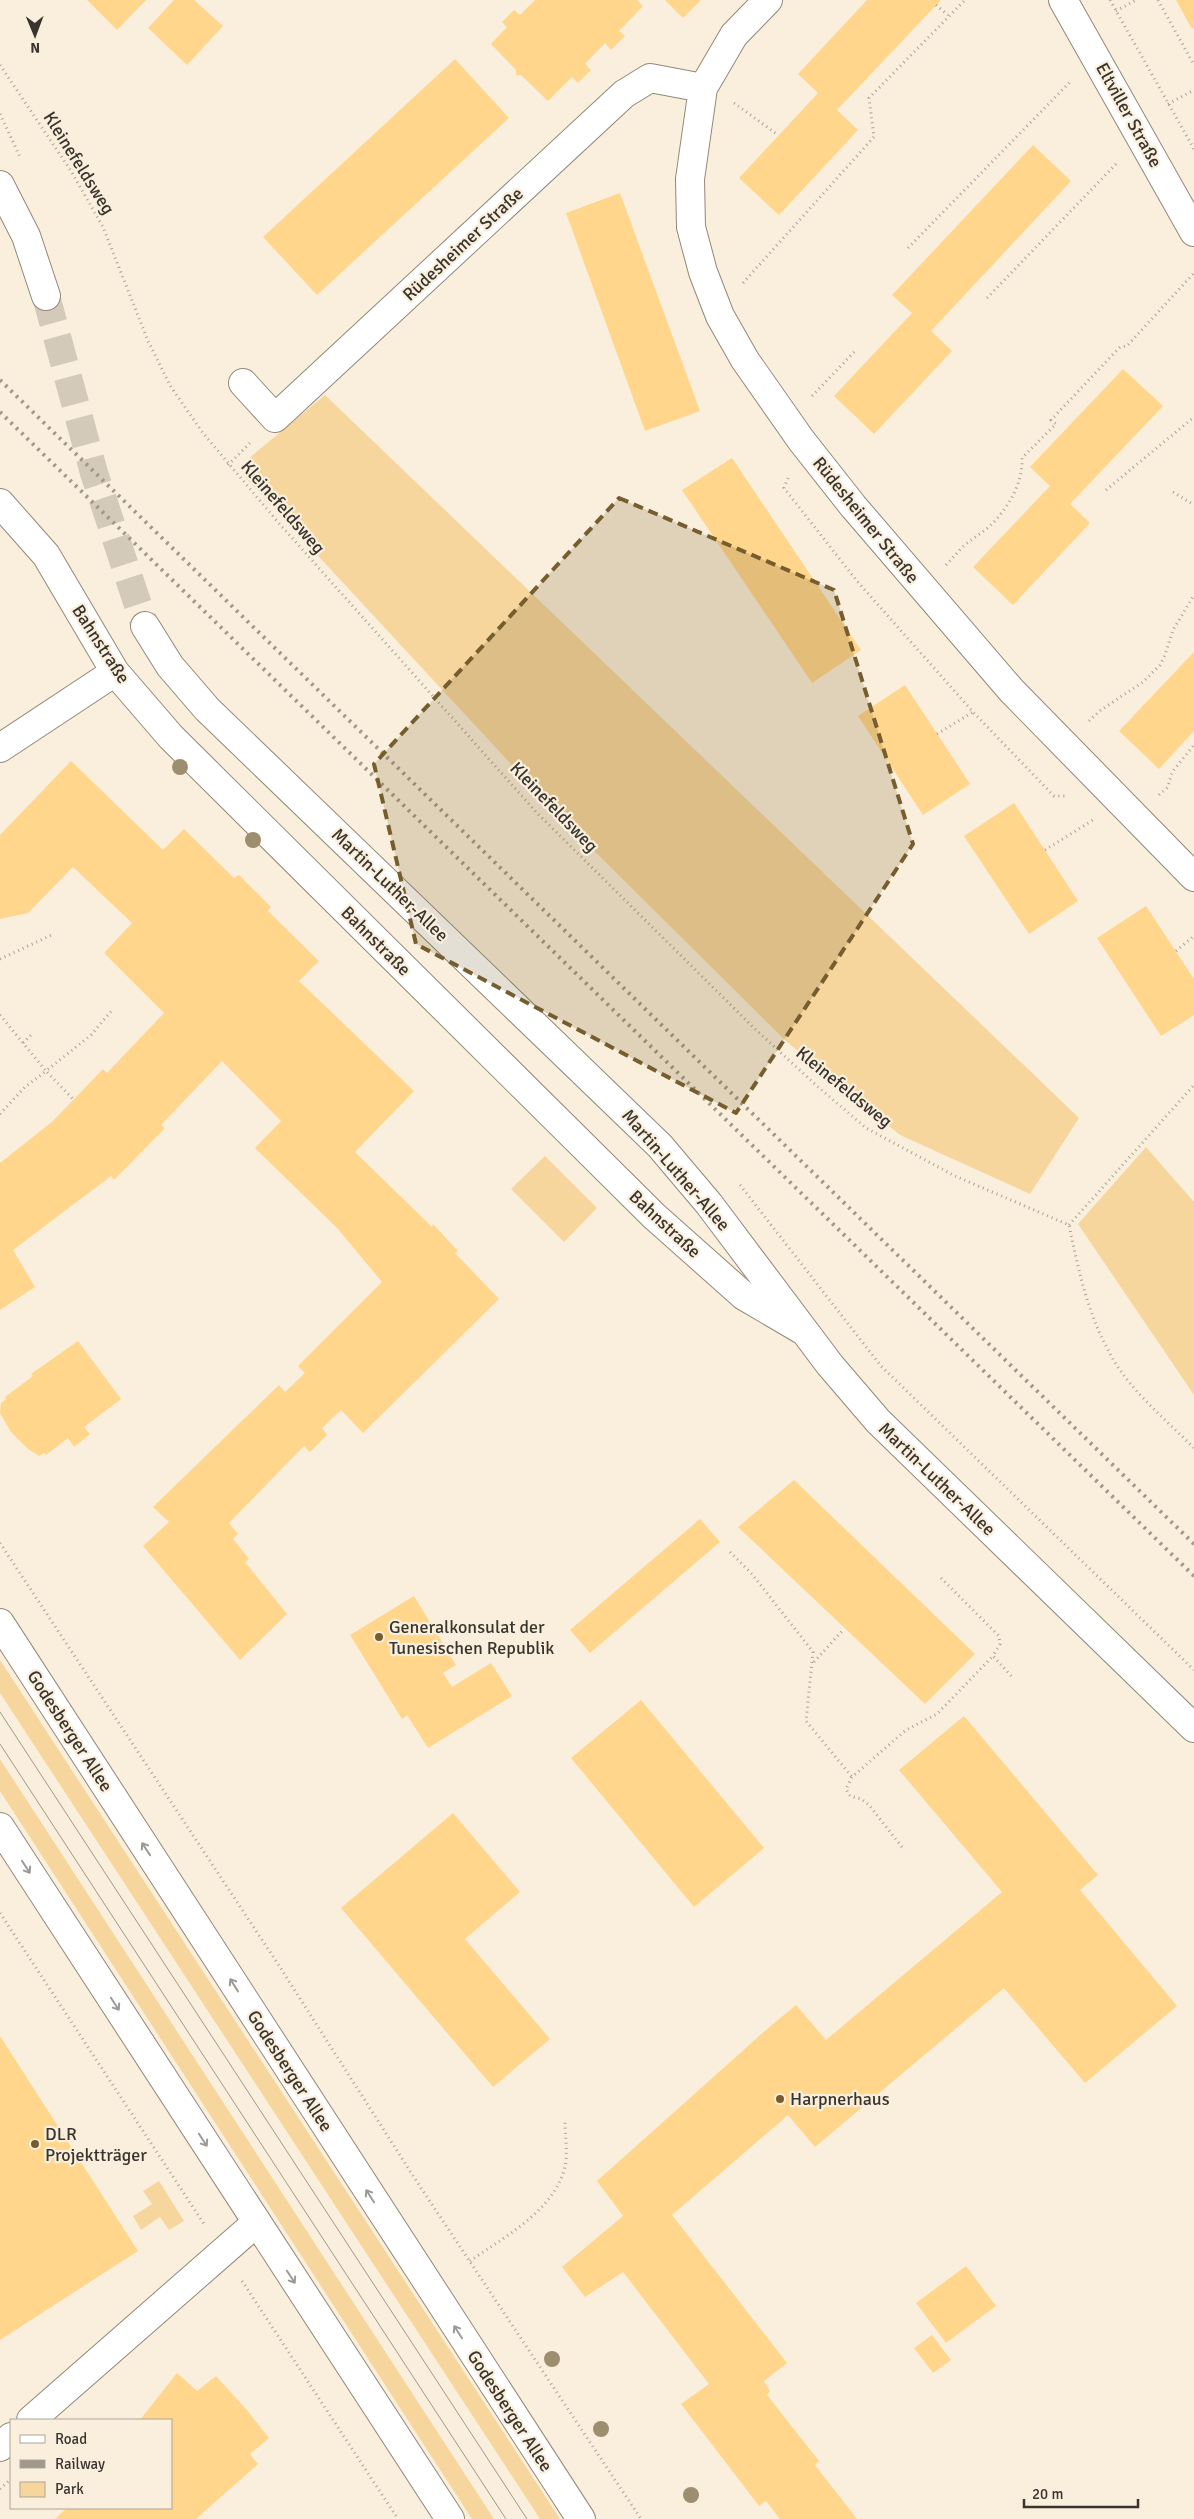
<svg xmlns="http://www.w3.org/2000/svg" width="1194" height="2519" viewBox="0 0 1194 2519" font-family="Signika,sans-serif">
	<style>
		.green { fill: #f6d69d }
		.building { fill: #ffd68c }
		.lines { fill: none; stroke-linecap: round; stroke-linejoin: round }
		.major-tunnel { stroke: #d3caba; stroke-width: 28; stroke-dasharray: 28 14; stroke-linecap: butt }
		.minor-casing { stroke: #928878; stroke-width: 30 }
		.major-casing { stroke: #928878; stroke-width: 30 }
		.path { stroke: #aaa295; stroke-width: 3; stroke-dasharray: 1 4; stroke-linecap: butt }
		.minor { stroke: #fff; stroke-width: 28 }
		.major { stroke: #fff; stroke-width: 28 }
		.tram { stroke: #a0988b; stroke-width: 1 }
		.rail { stroke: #a0988b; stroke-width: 4; stroke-dasharray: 2.5 5; stroke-linecap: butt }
		.tree { fill: #9e8e70 }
		.oneway { stroke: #9c9a96 }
		.marked { fill: #765d2e; fill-opacity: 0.2; stroke: #765d2e; stroke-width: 4; stroke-dasharray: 10 6; stroke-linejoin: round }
		.poi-dot { fill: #765d2e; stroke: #faefdd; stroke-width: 2 }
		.labels { text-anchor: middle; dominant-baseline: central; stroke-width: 4.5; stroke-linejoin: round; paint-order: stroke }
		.street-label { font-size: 18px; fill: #39352e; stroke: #faefdd }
		.poi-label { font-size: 18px; fill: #39352e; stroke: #faefdd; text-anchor: start }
	</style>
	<rect width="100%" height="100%" fill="#faefdd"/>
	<path class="green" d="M325,395L1079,1118L1030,1194L900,1135L787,1042L561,818L246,478L244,468L248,459Z
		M1146,1147L1194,1202V1395L1078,1224Z
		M545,1156L597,1208L564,1242L511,1189Z
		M0,1660L560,2519H540L0,1693Z
		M0,1759L494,2519H472L0,1791Z
		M159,2181L184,2221L169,2230L160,2217L141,2230L133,2216L152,2204L143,2191Z"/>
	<path class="building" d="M87,0H146L117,30Z
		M174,0H194L223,26L187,65L148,28Z
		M535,0H637L643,6L619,31L625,36L611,50L605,43L585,64L591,70L578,83L572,77L548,101L521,75H516V70L491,44L507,27L502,22L514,10L520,15Z
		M665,0H701L683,18Z
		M867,0H941L837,110L858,130L779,215L739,178L818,93L798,74Z
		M1176,0H1194V28L1192,29Z
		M455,59L509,118L317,295L263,237Z
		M1033,145L1071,181L931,331L952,351L874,434L834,396L912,313L892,295Z
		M620,193L700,411L645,431L566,213Z
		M1123,369L1163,406L1070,504L1090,523L1013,605L973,567L1050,486L1030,467Z
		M732,458L861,650L812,683L682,490Z
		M1194,652V731L1159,769L1119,731Z
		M905,685L970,784L923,815L858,716Z
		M71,761L163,850L184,829L234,878L239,875L271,907L268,911L319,961L299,981L414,1091L355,1152L432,1227L433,1224L458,1251L455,1253L499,1299L363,1433L341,1410L322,1428L327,1435L310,1452L304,1446L229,1523L238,1534L233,1539L249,1559L245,1562L287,1614L240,1660L143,1546L169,1522L153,1507L279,1385L285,1392L305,1373L298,1366L382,1282L338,1229L255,1148L281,1121L222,1061L161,1125L165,1128L114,1180L111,1176L13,1250L35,1287L0,1310V1163L53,1121L103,1069L107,1073L164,1013L104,953L132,923L73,867L28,913L0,919V835Z
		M1014,803L1078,901L1029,934L964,836Z
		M1146,906L1194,979V1015L1161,1036L1097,938Z
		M78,1341L121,1399L84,1427L90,1434L74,1447L68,1438L46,1455L44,1453L39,1456L28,1449L11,1432L0,1413L1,1403L6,1399L5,1397L33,1376L31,1374Z
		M794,1480L975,1654L925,1704L738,1527Z
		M700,1519L720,1542L590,1653L570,1630Z
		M414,1596L456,1665L443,1673L452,1687L491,1663L512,1696L428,1748L407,1715L402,1719L350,1635Z
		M641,1700L764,1848L694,1907L571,1758Z
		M964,1716L1098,1875L1080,1890L1177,2006L1085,2083L1004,1988L815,2147L788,2115L672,2215L787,2363L764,2381L770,2391L767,2395L819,2461L815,2465L857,2519H780L766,2501L759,2506L681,2404L709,2384L623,2272L585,2297L562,2267L623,2216L597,2181L766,2030L796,2005L826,2040L1002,1892L899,1770Z
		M453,1813L520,1892L465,1939L550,2039L493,2087L341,1908Z
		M0,2036L138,2251L0,2340Z
		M966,2266L996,2306L946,2343L916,2303Z
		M932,2335L951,2360L933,2373L914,2348Z
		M177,2373L197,2391L216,2376L246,2409L269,2438L250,2454L258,2464L196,2519H55L67,2508H171V2420H140Z"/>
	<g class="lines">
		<path class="major-tunnel" d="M46,296L94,473L145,626"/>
		<defs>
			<path id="minor" d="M768,0L734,35L703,88L690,179L691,227L703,272L720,316L745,360L801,440L853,506L1011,690L1194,877
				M1063,0L1194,232
				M243,383L275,418L624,94L650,78L703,88
				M0,503L46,555L115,672L171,737L654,1216L744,1296L802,1330
				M0,748L115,672
				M31,2420L256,2223
				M0,2447L11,2437"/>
			<path id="major" d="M0,185L26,236L46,296
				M145,626L170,666L207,709L660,1146L709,1204L830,1365L878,1421L1194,1728
				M0,1623L581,2519
				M0,1827L450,2519"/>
		</defs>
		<use href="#minor" class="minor-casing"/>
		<use href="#major" class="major-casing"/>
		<path class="path" d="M1110,0L1194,149
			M1158,0L1194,65
			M936,5L948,15
			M1116,11L1136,0
			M0,65L71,171L103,227L148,341L171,387L203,433L277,521L537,813L754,1028L817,1086L866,1128L955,1176L1069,1225C1078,1268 1087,1311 1108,1350C1127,1388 1164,1418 1194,1448
			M734,103L778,135
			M1168,104L1194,90
			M0,114L20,157
			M908,248L1071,81
			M743,283L874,137L869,98L965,0
			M987,298L1117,163
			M812,396L857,349
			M228,465L252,441
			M788,478L784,488L857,581L973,712L1054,796H1067
			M1106,490L1194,417
			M1173,492L1194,505
			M946,565C953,558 958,551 965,545C973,538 982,533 990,526C1008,508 1023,484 1022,458L1056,424L1051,420L1120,347L1127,346L1194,273
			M1089,721L1101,710L1143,682L1160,665L1165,655L1173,630L1194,595
			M937,734L973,712
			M1159,795L1168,787L1172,772L1194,745
			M1045,850L1093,820
			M1176,951L1194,936
			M0,959L54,934
			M0,1015L46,1071L91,1035L113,1009
			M23,1043L31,1035
			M0,1114L25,1087L46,1071L74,1100
			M740,1185L881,1366L1194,1670
			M1069,1225L1194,1085
			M0,1543L276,1961L417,2182L641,2519
			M730,1552L752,1574L813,1652L806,1721L852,1777
			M941,1578L999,1636L1000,1644L993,1656L1014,1679
			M814,1662L844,1629
			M902,1847L869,1805L861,1799L850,1796L846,1789L852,1777L906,1730L937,1714L993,1656
			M0,1913L204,2224
			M470,2261C504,2237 554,2211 565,2167C568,2154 565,2135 565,2121
			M242,2281L398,2519
			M0,2489L11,2479"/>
		<use href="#minor" class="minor"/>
		<use href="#major" class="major"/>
		<path class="tram" d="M0,1712L527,2519
			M0,1744L506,2519"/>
		<path class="rail" d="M0,380L1194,1544
			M0,412L1194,1576"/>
	</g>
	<g class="tree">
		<circle cx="180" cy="767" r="8"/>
		<circle cx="253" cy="840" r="8"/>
		<circle cx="552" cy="2359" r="8"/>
		<circle cx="601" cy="2429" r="8"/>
		<circle cx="691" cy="2495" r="8"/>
	</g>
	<defs><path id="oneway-shaft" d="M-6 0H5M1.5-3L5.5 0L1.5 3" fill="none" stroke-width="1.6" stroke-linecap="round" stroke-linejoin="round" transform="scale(1.25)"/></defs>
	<g class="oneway">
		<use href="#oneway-shaft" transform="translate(146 1849) rotate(-123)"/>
		<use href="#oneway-shaft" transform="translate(26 1867) rotate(57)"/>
		<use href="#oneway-shaft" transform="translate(234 1985) rotate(-122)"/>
		<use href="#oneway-shaft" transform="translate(115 2004) rotate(57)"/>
		<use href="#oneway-shaft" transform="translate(203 2140) rotate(57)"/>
		<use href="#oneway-shaft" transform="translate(370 2196) rotate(-123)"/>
		<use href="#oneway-shaft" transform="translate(291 2277) rotate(57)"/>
		<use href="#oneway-shaft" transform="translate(458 2332) rotate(-123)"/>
	</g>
	<path class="marked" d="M619,498L834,590L913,844L736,1113L416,944L374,764Z"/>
	<g class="poi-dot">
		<circle cx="379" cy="1637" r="5"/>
		<circle cx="780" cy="2099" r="5"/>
		<circle cx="35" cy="2144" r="5"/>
	</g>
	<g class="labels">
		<g class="street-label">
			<text transform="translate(1129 115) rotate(61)">Eltviller Straße</text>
			<text transform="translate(79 163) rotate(58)">Kleinefeldsweg</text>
			<text transform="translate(463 244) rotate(-43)">Rüdesheimer Straße</text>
			<text transform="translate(283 507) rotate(49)">Kleinefeldsweg</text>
			<text transform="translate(866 520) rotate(51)">Rüdesheimer Straße</text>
			<text transform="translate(101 644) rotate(57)">Bahnstraße</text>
			<text transform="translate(554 807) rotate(46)">Kleinefeldsweg</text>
			<text transform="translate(390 885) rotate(44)">Martin-Luther-Allee</text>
			<text transform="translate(376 941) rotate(45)">Bahnstraße</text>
			<text transform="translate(844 1087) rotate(39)">Kleinefeldsweg</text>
			<text transform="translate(676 1170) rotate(49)">Martin-Luther-Allee</text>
			<text transform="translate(665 1224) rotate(43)">Bahnstraße</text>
			<text transform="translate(937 1479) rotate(44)">Martin-Luther-Allee</text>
			<text transform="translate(70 1731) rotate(57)">Godesberger Allee</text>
			<text transform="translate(290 2071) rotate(57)">Godesberger Allee</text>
			<text transform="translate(510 2411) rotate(57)">Godesberger Allee</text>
		</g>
		<g class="poi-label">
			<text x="389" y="1627">Generalkonsulat der<tspan x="389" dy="21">Tunesischen Republik</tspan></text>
			<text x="790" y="2099">Harpnerhaus</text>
			<text x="45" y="2134">DLR<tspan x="45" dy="21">Projektträger</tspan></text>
		</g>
	</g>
	<rect x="10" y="2419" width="162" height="90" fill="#faefdd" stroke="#ada597"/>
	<rect x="20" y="2435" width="25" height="8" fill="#ffffff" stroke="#ada597"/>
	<text x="55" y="2444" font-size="15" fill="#39352e">Road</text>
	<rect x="20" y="2460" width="25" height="8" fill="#a0988b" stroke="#ada597"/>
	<text x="55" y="2469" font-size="15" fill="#39352e">Railway</text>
	<rect x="20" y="2482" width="25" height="15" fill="#f6d69d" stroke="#ada597"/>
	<text x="55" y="2494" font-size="15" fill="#39352e">Park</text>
	<g transform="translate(35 35) rotate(179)" stroke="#faefdd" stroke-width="4" paint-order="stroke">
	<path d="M0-4L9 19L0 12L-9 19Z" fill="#39352e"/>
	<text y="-8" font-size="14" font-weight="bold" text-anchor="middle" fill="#39352e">N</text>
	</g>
	<path d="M1024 2499v8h114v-8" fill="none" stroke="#39352e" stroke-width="2.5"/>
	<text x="1032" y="2499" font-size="15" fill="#39352e" stroke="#faefdd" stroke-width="4" paint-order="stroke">20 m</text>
</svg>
